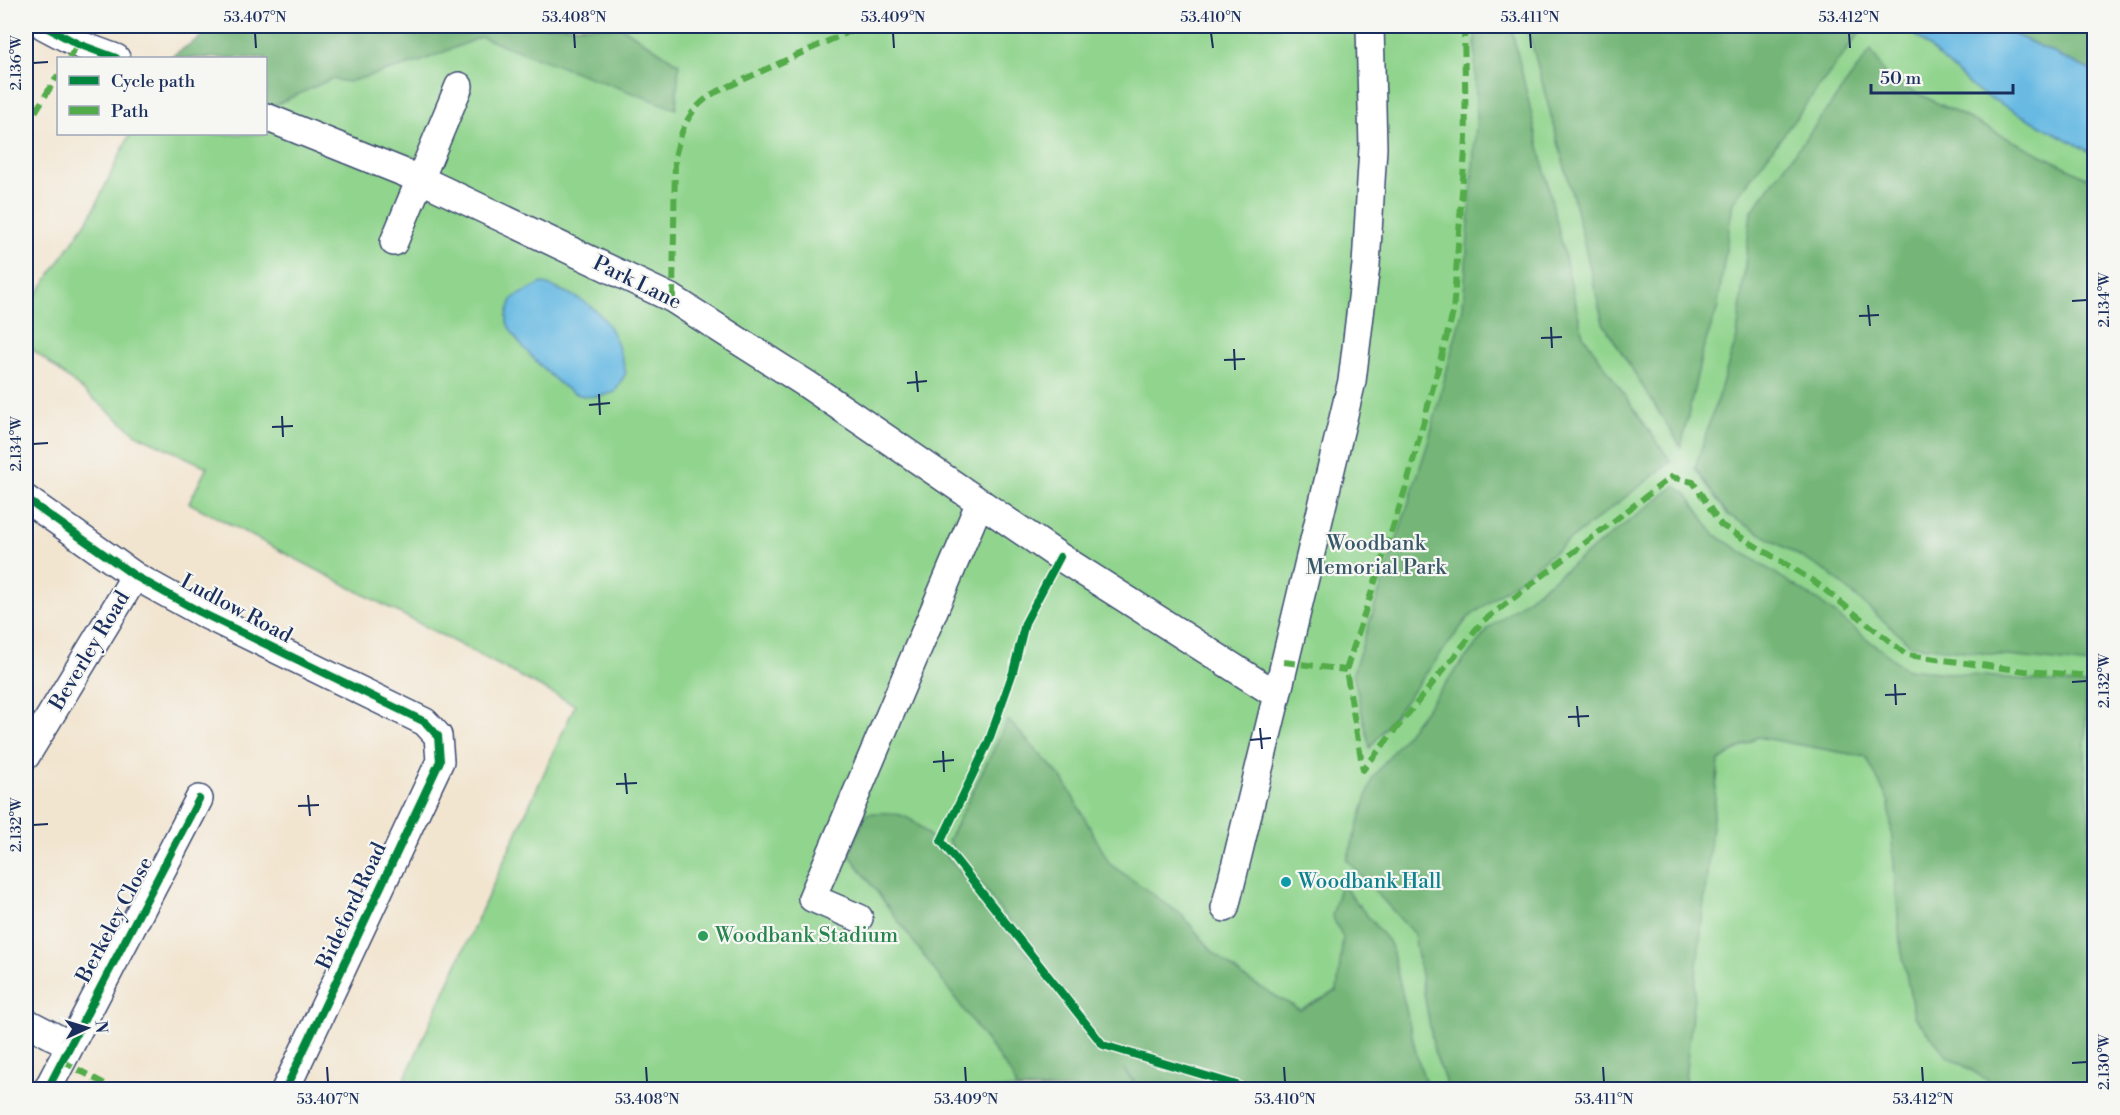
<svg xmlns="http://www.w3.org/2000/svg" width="2120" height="1115" viewBox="0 0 2120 1115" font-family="'Libre Bodoni',serif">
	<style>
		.green { fill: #90d48d; stroke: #568276; stroke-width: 1.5 }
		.forest { fill: #74b678; stroke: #48726b; stroke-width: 1.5 }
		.water { fill: #67bae3; stroke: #4174a0; stroke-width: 1.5 }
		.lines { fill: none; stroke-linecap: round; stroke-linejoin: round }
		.minor-casing { stroke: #3b4a6f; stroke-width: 30 }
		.minor { stroke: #fff; stroke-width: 27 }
		.quiet { stroke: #52ab49; stroke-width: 6; stroke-dasharray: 12 6; stroke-linecap: butt }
		.cycleway-casing { stroke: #f6f6f2; stroke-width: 11 }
		.cycleway { stroke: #00873e; stroke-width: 8 }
		.ticks { fill: none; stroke: #1b2f5e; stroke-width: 2 }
		.culture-dot { fill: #0f9aa8; stroke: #f6f6f2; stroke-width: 2 }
		.leisure-dot { fill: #2e9e5b; stroke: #f6f6f2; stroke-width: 2 }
		.labels { text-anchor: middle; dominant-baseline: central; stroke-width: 4.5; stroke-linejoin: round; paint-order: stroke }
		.street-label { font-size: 21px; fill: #1b2f5e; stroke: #f6f6f2 }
		.park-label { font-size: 21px; fill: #38586a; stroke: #f6f6f2 }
		.culture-label { font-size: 21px; fill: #0d838f; stroke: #f6f6f2; text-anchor: start }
		.leisure-label { font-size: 21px; fill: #27864d; stroke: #f6f6f2; text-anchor: start }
		.neatline { fill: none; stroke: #1b2f5e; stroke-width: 2 }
		.ticks-label { font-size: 15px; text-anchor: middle; fill: #1b2f5e }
	</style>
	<rect width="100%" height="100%" fill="#f6f6f2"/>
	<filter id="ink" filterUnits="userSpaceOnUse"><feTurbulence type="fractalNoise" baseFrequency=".0167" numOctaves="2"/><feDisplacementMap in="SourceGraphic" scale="12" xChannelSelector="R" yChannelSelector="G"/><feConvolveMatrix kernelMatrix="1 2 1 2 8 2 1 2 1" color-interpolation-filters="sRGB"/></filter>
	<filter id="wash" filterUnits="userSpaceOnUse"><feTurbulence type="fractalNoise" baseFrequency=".008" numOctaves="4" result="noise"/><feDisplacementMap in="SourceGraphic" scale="24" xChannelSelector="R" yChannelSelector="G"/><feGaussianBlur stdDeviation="1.35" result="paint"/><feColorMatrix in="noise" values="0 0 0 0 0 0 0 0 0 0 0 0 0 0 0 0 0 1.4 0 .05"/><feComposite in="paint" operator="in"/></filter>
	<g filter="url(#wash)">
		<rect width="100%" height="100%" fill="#f2e5d0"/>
		<path class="green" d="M218,26H1906L1977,91L2094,154V1089H400L575,705L189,503L207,467L138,435L26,344V310L91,215L130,134H266V58H169Z"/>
		<path class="forest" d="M218,26H620L679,64L676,109L481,37L419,62L348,82L331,79L271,107L266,105V58H169Z
			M1475,26H1511L1583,335L1671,462L1467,619L1370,748L1353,673L1428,443L1463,308L1476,123Z
			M1527,26H1849L1860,32L1733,202L1717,310L1703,349L1681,447L1603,323L1575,205Z
			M2094,26L2091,44L2094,46V72L1999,27Z
			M1871,50L1887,78L2094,181V591L2090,665L1911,645L1829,573L1728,515L1695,468L1737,337L1751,212Z
			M1675,486L1687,494L1714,534L1817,600L1906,669L2086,685L2085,764L2094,882V1089H1995L1989,1081L1946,1055L1914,1016L1900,942L1889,802L1866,757L1757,737L1719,761L1684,1089H1448L1434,1051L1414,934L1347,860L1373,777L1488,629Z
			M1008,720L1063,779L1110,864L1182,915L1213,952L1243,977L1300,1010L1337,991L1343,937L1332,916L1341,883L1391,945L1417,1057L1428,1089H1142L1123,1069L1140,1089H1016L1013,1077L849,854L866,814C900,809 913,817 935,842L1090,1029L948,841Z"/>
		<path class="water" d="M1906,26H1996L2094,72V154L1977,91Z
			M542,283C597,303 612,316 626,373L615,392C601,397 588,399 574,393C558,386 509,337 507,321C506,313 510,305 513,298Z"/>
	</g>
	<g filter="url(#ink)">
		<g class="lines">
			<defs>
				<path id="minor" d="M44,26L78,44L116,58
					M266,117L420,179L673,299L808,385L1060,557L1277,695L1352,381L1366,265L1373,148L1370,26
					M394,242L459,86
					M26,499L135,576L200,612L425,722L438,736L440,761L285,1090
					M26,756L135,576
					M1225,908L1277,695
					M859,918L812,898L980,502
					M26,1022L70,1045
					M47,1090L199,799"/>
			</defs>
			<use href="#minor" class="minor-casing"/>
			<use href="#minor" class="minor"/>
			<path class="quiet" d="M1464,26L1466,138L1453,313L1406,487L1346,670L1363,770L1481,623L1671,477L1693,482L1721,525L1815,582L1907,655L2025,671L2094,676
				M69,58L78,44
				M26,127L58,75
				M673,299L675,157C682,127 688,110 714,93L861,26
				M1284,662L1346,670
				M62,1061L116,1090"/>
			<defs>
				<path id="cycleway" d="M44,26L78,44L116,58
					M26,499L135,576L200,612L425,722L438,736L440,761L285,1090
					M1060,557L1025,623L1013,672L988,743L941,841L1103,1045L1237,1085L1244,1090
					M47,1090L199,799"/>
			</defs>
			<use href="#cycleway" class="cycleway-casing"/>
			<use href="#cycleway" class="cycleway"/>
		</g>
	</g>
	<path class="ticks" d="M255,33L256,48M574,33L575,48M893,33L894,48M1211,33L1213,48M1530,33L1531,48M1849,33L1850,48M33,63L48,62M2072,301L2087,300M1868,305L1870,326M1859,316L1879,315M1551,327L1552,348M1541,338L1562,337M1234,349L1235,370M1224,360L1245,359M916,371L918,392M907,383L927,381M599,394L600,415M589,405L610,403M282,416L283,437M272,427L293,426M33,444L48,443M2072,682L2087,681M1895,684L1896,705M1885,695L1906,694M1577,706L1579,727M1568,717L1589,716M1260,728L1262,749M1250,740L1271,738M943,751L944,772M933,762L954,760M625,773L627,794M616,784L637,783M308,795L310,816M298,806L319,805M33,825L48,824M2072,1063L2087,1062M327,1067L328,1082M646,1067L647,1082M965,1067L966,1082M1284,1067L1285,1082M1603,1067L1604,1082M1922,1067L1923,1082"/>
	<circle class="culture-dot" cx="1286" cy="882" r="6"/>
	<circle class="leisure-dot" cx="703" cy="936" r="6"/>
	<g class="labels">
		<g class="street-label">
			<text transform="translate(637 283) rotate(26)">Park Lane</text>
			<text transform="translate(236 609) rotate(28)">Ludlow Road</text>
			<text transform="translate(90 651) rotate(-59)">Beverley Road</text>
			<text transform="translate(352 906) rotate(-65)">Bideford Road</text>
			<text transform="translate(115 920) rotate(-62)">Berkeley Close</text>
		</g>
		<g class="park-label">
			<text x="1376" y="544">Woodbank<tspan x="1376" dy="24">Memorial Park</tspan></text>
		</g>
		<g class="culture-label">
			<text x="1298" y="882">Woodbank Hall</text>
		</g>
		<g class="leisure-label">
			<text x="715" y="936">Woodbank Stadium</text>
		</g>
	</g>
	<rect width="2120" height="1115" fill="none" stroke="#f6f6f2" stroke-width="66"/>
	<rect x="57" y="57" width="210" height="78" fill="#f6f6f2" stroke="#9ea6b7" stroke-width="1.5"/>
	<rect x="69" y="76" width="30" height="9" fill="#00873e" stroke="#9ea6b7" stroke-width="1.5"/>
	<text x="111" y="87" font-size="18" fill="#1b2f5e">Cycle path</text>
	<rect x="69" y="106" width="30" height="9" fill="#52ab49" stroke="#9ea6b7" stroke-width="1.5"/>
	<text x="111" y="117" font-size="18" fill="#1b2f5e">Path</text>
	<g transform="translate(87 1028) rotate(86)" stroke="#f6f6f2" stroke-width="4.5" paint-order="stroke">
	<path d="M0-4.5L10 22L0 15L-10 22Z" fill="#1b2f5e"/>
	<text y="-9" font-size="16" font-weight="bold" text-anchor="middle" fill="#1b2f5e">N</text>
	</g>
	<path d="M1871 84v9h142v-9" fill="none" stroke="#1b2f5e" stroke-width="3"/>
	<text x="1880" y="84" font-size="18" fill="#1b2f5e" stroke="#f6f6f2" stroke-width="4.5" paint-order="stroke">50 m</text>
	<rect x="33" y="33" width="2054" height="1049" class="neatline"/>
	<g class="ticks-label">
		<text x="255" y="22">53.407°N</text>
		<text x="574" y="22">53.408°N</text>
		<text x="893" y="22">53.409°N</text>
		<text x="1211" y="22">53.410°N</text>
		<text x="1530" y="22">53.411°N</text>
		<text x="1849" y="22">53.412°N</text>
		<text transform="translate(16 63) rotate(-90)" y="5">2.136°W</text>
		<text transform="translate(2104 300) rotate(-90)" y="5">2.134°W</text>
		<text transform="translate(16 444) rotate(-90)" y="5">2.134°W</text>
		<text transform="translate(2104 681) rotate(-90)" y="5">2.132°W</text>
		<text transform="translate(16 825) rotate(-90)" y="5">2.132°W</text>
		<text transform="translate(2104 1062) rotate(-90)" y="5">2.130°W</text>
		<text x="328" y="1104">53.407°N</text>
		<text x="647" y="1104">53.408°N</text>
		<text x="966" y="1104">53.409°N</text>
		<text x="1285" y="1104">53.410°N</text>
		<text x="1604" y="1104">53.411°N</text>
		<text x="1923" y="1104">53.412°N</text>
	</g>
</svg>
